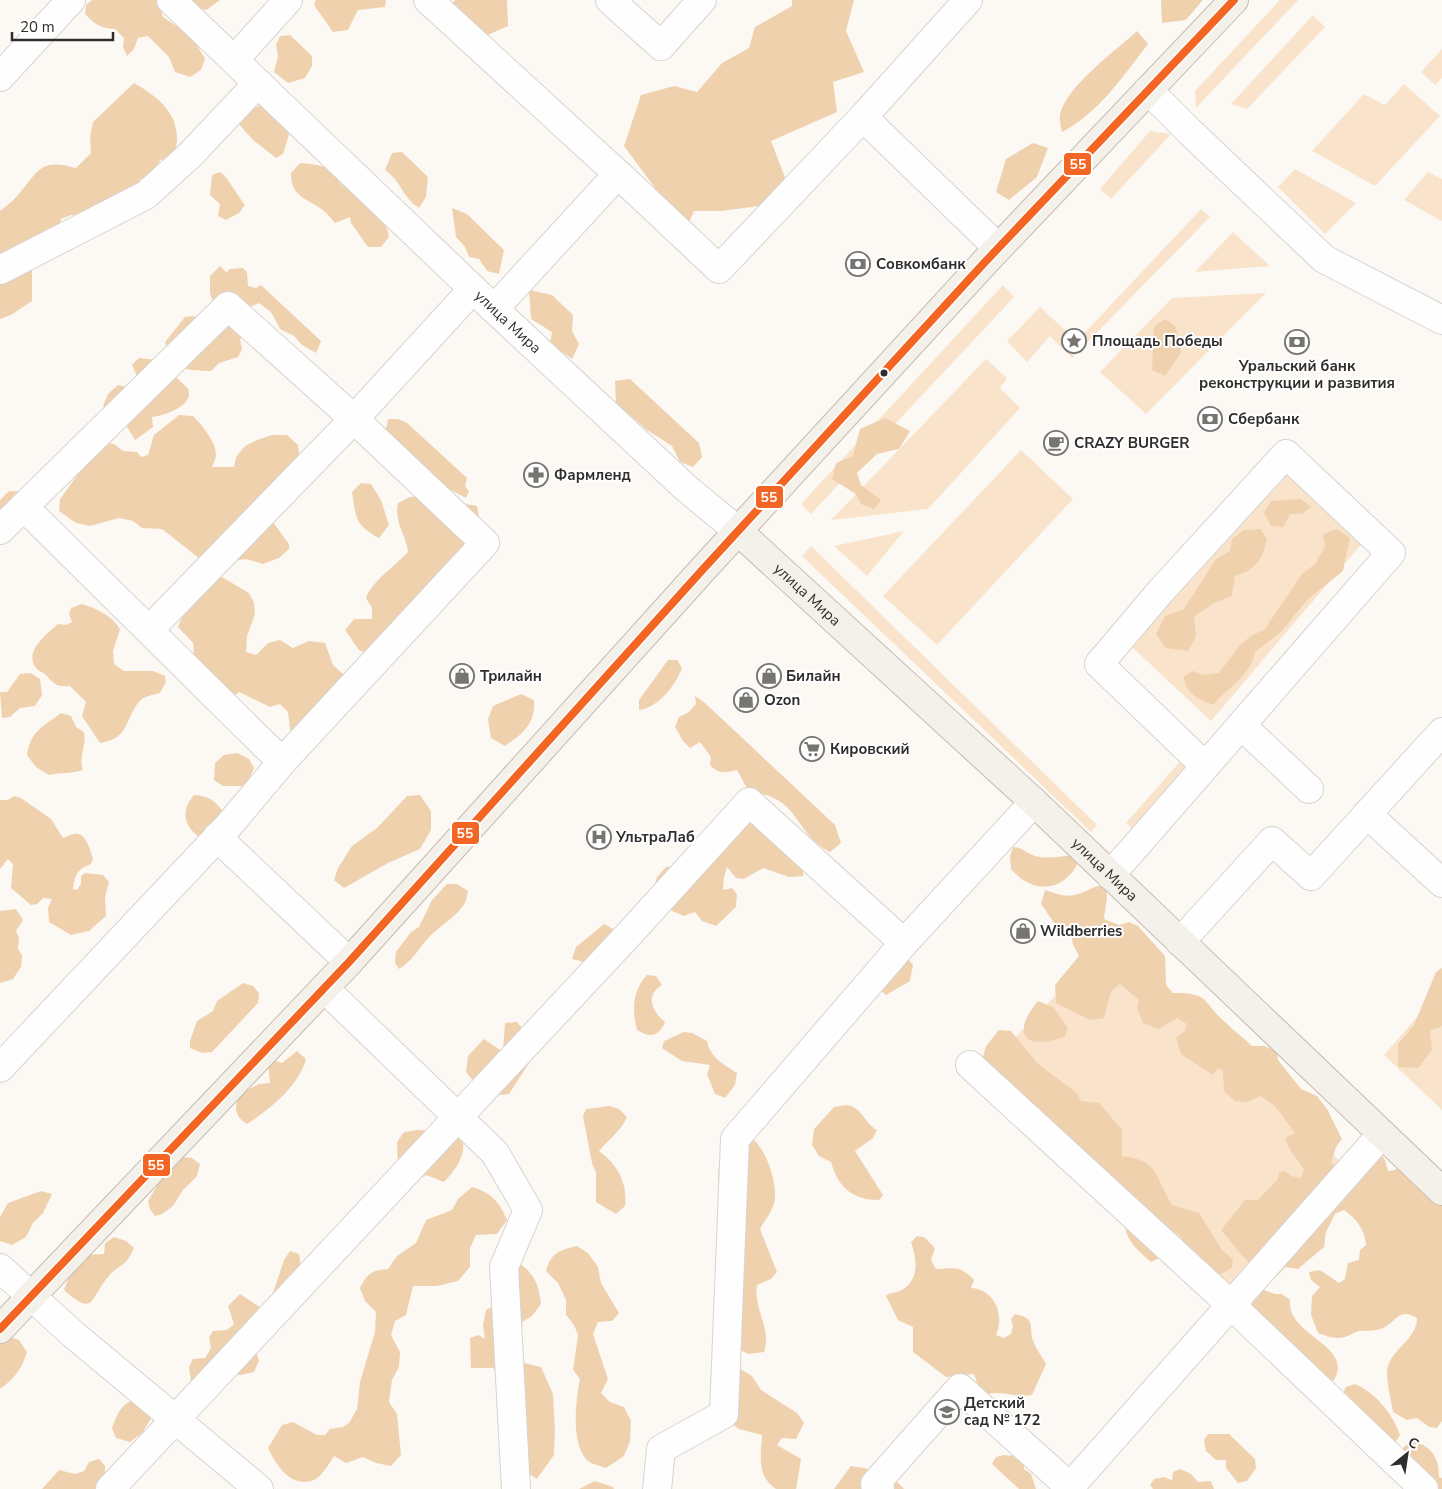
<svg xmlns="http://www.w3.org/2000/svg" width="1442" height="1489" viewBox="0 0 1442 1489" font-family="'Nunito Sans',sans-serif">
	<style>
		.green { fill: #f9e3cb }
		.forest { fill: #f0d1ae }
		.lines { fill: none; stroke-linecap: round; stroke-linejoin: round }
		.minor-casing { stroke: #d6d4d1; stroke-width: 30 }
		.major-casing { stroke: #c4bbb0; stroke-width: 30 }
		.minor { stroke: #fffefe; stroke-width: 28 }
		.major { stroke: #f4f0ea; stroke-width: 28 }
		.bus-1-casing { stroke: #fff; stroke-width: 11 }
		.bus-1 { stroke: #f26522; stroke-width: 8 }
		.bus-dot { fill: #302e2c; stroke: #fff; stroke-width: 2 }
		.labels { text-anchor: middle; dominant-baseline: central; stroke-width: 4; stroke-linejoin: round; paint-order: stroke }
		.poi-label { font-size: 15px; font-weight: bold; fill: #302e2c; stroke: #fff; text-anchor: start }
		.street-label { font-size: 15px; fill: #302e2c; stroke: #fff }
		.line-badge { stroke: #fff; stroke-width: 2 }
		.badge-label { font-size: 14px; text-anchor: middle; font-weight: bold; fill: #fff }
	</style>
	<rect width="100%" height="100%" fill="#fcf9f5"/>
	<path class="green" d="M1280,0H1298L1196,108L1195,91Z
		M1313,15L1325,27L1247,109L1231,104Z
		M1442,49V78L1435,85L1421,72Z
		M1404,84L1440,116L1375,186L1312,151L1364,94L1385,105Z
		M1150,131L1171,134L1111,199L1100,189Z
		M1295,169L1356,203L1325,234L1278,187Z
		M1428,172L1442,179V221L1404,200Z
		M1201,209L1210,217L1072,358L1050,336L1027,362L1007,341L1040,307L1077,341Z
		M1233,232L1270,266L1195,272Z
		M1003,285L1014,297L811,514L801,504Z
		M1266,293L1146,414L1100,372L1172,298Z
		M986,359L1007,378L1000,388L1020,408L928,509L831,520Z
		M1021,450L1073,499L937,645L883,596Z
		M1285,469L1364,541L1211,721L1132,647Z
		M904,531L867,576L834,546Z
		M811,546L1097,825L1091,832L802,556Z
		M1183,758L1193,766L1134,831L1126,823Z
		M1109,940L1350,1171L1231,1305L980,1074Z
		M1442,988V1110L1384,1055Z"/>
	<path class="forest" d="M92,0H157L163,17L181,29L197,45L205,59L201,70L190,77L175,72L169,57L148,36L138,38L134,49L127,56L123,47L124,38L115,29C102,29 94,24 85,14L86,5Z
		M190,0H220L206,10L195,7Z
		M316,0H386L385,7L358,10L348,30L333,32L314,5Z
		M455,0H507L508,26L488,35L472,49L457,47L438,19Z
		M792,0H854L846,31L864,72L833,82L837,112L771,141L786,180L765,205L722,211H694L687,227L671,244L639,213L655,188L624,146L641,95L674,86L697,92L722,63L749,48L755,27L792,6Z
		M1161,0H1203L1186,20L1162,23Z
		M1137,31L1148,44C1124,75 1098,114 1062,132C1061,128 1060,124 1060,120C1058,92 1118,49 1137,31Z
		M290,35L312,56V66L305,78L288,83L274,72L278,56L276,45L280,36Z
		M134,83C164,100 185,120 174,157L160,160L157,170L139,180V191L83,217L71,215L61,219L60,229L32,259V301L11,315L0,319V211C6,206 13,201 18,195C39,171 39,158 76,168L91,153L90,136L93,122Z
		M262,105L291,128L283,154L276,158L253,140L236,121L243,112Z
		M1033,143L1048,148L1037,177L1009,200L996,192L1006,159Z
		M402,152L428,177L426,197L419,208C400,195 403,183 385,170L392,153Z
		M300,163C309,164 322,164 330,170C334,173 337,179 340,183C358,199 386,210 389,237L381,247H368L351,223L350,217L335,223C330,217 324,210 317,206C302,197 291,194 291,173Z
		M220,172C227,176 238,196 245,205L239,213L226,220L218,216L220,204L210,195L212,175Z
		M452,208L467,214L504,250L499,274L487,271L479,259L469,257L465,247L456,237Z
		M220,266L227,273L229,269L243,268L247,272L248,286L256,288L261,285L321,341L316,353L302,345L294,336L280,329L271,312L259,303L250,307L213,303L210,293V276Z
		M529,290L552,295L573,315L572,331L579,344L572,359L550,343L552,332L531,319Z
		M193,316L203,319L217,317L248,332L240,339L242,349L238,357L219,363L211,371C186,371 170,369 165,342L185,317Z
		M1165,319L1176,327L1181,353L1165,376L1152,370L1154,326Z
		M139,358L157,360C163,366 187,386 188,389C195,406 163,416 152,417L153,427L135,440L124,422L109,414L103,406L108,394L118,385L143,390L132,365Z
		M630,379L699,443L702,457L693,467L680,462L672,446L647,430L616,403L615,381Z
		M179,415L193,416C202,425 216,442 216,455C216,459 213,464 212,467H234L236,457L245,446L257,440L272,435H287L298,445L302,473L265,511L289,544V549L279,558L263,564L246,559L230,561L200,559L162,529L142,528L133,521L119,518L90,526L76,523L59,511L60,499L81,470L91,452L102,442L114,444L123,451L137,452L141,457L148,455L154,435Z
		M885,418L910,431L899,449L877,454L857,473L861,485L881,500L874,509L861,504L856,494L832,479L836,463L853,456L860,429Z
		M388,419H398L407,423L467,478L465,486L469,491L466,498L426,477L384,438Z
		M361,483L371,484L381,500L389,525L379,538C355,525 356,518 352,492Z
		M9,491L28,492L0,516V500Z
		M421,496L477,506L479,517L464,558L378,659L359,650L345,630L354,619H372V608L366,598C373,580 394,567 408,552C405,531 394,524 398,503L410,497Z
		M1301,499L1311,507L1302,514H1290L1283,527L1271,526L1264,513L1271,501Z
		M1261,529L1267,540C1261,561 1257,569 1235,576L1232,596L1214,603L1194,617L1196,636L1188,651L1166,648L1156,634L1165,616L1184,609L1216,559L1230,551L1232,539L1244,530Z
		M1337,529L1350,538L1343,571L1308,599L1281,632L1255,652C1251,676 1228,687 1213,705C1196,698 1189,696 1183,677L1193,671L1204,675L1219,673L1240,645L1252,635L1264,630L1302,574L1315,564L1325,546L1323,534Z
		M222,577L249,593L254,603L255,614L247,636L246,652L256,655L268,643L280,640L293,648L309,641L325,643L333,665L354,684L302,741L290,729L288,712L280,704L270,707L239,692L233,697L188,660L194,652L193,643L178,627C185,608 197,594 210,578Z
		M82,604C98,609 111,615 120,629L113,651L114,664L124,671H153L165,676L166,682L160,693C152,695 143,696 138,703C125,720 129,739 100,743L82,716L86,702L70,686C58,687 54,685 47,676C45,673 40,672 37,669C22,652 47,634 58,624L66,625L72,622L69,614L71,608Z
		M668,660H677L682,668C676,685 658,708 639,710V700Z
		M31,673L40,679L42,695L35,706L20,708L10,717L2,718L0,692H7L20,674Z
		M521,694L534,700C536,723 523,734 505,746L491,738L488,719L493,706Z
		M695,696L705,703L835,825L841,843L830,852C791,831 801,796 749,792L737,770C725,773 718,774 710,765L711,757L700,742L690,748L683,741L675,727L679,717L689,712L696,704Z
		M61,713L71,716L76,727L84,732C87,746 78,756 83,770C71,774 62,772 49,775L36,767L27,755C31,730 43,727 61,713Z
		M237,753L249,759L254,768L246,786H223L214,780L215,763L224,755Z
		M194,795C209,796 215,800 223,812L206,841C186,831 178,813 194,795Z
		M420,795L431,811V830L420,849L388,863L344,888L334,880L338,868L352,846L377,828L407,796Z
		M14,796L21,798L51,819L63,838C67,837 70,834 74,834C86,831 90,850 93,858L91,864C77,869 75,875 73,889L77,890L81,884V876L85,873L103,875L109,882L105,897L106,916L89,931L71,935L49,922L48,908L52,899L43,898L37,904L31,905L11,888L13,864L8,859L0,869V800H8Z
		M750,817L805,863L803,876L789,877L763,868L744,879L736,878L727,867L724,877L723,890L732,888L737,894L736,907L716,926L702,921L695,912L684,916L672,911L653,891L657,877L666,867L708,864L726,849L729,833Z
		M1013,847C1022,847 1026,853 1035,856C1046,859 1060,857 1071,855L1078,863C1063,893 1032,894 1011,869L1010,856Z
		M447,884H457L468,891C467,896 466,902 463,906C454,918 442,925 431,935C420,946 413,961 399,969L395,963L396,952L411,932L419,927L432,900Z
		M1097,886H1106L1107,897L1104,919L1119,925L1129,922L1138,926L1165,956L1166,985L1173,993C1211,993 1201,1001 1225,1022C1234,1031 1244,1038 1252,1046H1264L1277,1051L1278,1060L1301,1089L1317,1096L1327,1109L1342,1139L1336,1147L1331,1163L1339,1167L1375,1144L1385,1160L1388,1171L1395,1170L1409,1159L1442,1190V1421L1437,1428L1429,1427L1417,1418L1407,1420L1393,1412C1391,1400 1387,1385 1387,1372C1388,1350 1417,1341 1417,1318C1398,1307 1397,1322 1383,1328C1374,1332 1368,1330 1359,1331C1354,1332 1350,1336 1345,1337C1335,1340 1327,1336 1318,1333L1311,1315L1312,1296L1320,1287L1311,1280L1309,1272L1320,1270L1339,1283L1345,1279L1348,1263L1359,1260L1360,1250L1366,1245C1365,1230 1356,1218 1344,1210L1335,1214L1326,1232L1324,1247L1298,1269L1285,1267L1277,1276C1245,1268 1241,1252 1221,1230L1245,1200H1258L1278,1179L1279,1172L1285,1171L1291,1176L1301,1178L1304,1170C1298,1159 1288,1150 1285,1138L1295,1133L1275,1106L1261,1096L1247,1102L1235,1101L1224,1091L1223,1071L1218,1068L1213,1075L1181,1054L1176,1038L1185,1031L1187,1024L1177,1018L1158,1029L1143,1023L1137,1008L1139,1000L1120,984L1111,991L1104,1018L1090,1020L1056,1003L1055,985L1079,956L1073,944L1070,930H1059L1041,904L1045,890C1070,899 1073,897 1097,886Z
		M16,909L23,920L16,931L19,938L18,949L22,955L21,967L13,979L0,983V911Z
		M604,924L619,932L584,962L572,959L576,947Z
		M904,954L913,965L910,981L886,995L878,988Z
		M1442,968V1026L1430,1031L1432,1050L1418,1068L1398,1067V1044L1414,1025L1436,972Z
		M647,975L656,976L662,985C644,996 653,1012 665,1022C659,1037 650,1038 637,1030C632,1010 632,991 647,975Z
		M243,983L253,986L259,993L258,1003L212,1052L202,1053L190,1048V1041L197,1021L213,1011L217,1001Z
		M1038,1001L1053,1007L1068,1028L1065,1036C1026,1052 1010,1034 1038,1001Z
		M517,1022L528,1035L535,1054L509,1094C485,1098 481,1090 466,1072L468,1056L484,1039L503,1052L505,1023Z
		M999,1030L1011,1031L1038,1064L1077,1093L1081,1101L1099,1103L1122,1130V1156C1160,1160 1155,1178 1172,1205L1199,1213L1222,1250L1233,1259L1232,1268L1217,1276L1190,1251L1179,1235L1171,1230L1163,1256L1151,1262C1139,1252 1124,1239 1125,1222L982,1060L986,1046Z
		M684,1032L692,1033L707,1041C710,1057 723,1064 737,1073L735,1085L725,1098L715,1094L707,1074L710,1065L682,1061L662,1048L664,1041Z
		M297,1051L306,1059C299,1086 270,1109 247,1124C234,1116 235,1109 238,1095L259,1084L270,1083L268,1065L274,1060L282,1063Z
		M846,1105C863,1107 863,1122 877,1130L873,1138L855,1151L883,1195L879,1200C852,1200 838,1187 831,1162L819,1156L812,1145L814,1129L834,1107Z
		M610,1106L619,1109L627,1117C621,1131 609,1139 599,1151C617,1164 628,1183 625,1206L616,1214L596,1202V1173L592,1163L583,1116L586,1109Z
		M418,1130L459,1131C470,1149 458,1168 444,1182L426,1175L416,1181L398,1167L397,1142L404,1132Z
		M749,1136C765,1146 776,1178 775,1197C775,1208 765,1220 760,1229L777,1272L771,1279L757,1285C753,1309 772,1328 764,1352L749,1354L727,1345L724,1210C720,1195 713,1170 724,1156C730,1148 742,1142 749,1136Z
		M182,1157L192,1158L200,1164L197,1176L183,1190L173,1206L162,1214L155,1216L150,1209L148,1201L165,1172Z
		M472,1187C492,1193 499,1201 507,1220L497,1234L476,1235L470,1248V1267L458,1281L437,1286H413L406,1315L395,1321L391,1335L400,1352L399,1367L392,1380L389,1402L397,1414L401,1455L391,1466L376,1463L363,1457L346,1463L334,1456C329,1464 322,1476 314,1480C291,1489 276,1465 268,1448L282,1425L293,1422L317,1435H325L330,1429L343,1427L349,1423L357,1409L360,1382L375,1332L376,1312L365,1301L360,1288C367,1273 373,1270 388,1269L397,1256L416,1243L426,1220L452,1210L458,1199Z
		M41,1191L52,1194L43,1213L33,1223L26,1237L12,1245L0,1241V1217L8,1203Z
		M917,1236L924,1237L935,1248L931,1260L936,1269C954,1269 959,1264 974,1280L971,1288C995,1289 1005,1316 996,1335L1004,1338L1011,1334L1013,1326L1011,1319L1015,1314C1039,1319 1027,1328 1034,1343C1037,1350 1042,1357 1046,1364L1032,1395C1016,1399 1003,1390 988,1394L979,1389L974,1374L946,1377L913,1352V1327L898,1320L886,1296C891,1292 895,1293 900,1291C920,1281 917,1259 911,1242Z
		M114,1237L126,1241L134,1248C132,1252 129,1258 126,1262C120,1267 113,1270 108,1277C90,1298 95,1318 64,1290L74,1264L83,1255L104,1254L105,1243Z
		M577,1246L588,1253L598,1267L601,1283L619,1313L612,1321L598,1322L593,1334L608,1379L601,1393L610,1402L624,1407L631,1421L630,1441L624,1456L606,1468C601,1466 595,1465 591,1463C569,1449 576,1399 580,1379L573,1370L578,1335L574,1325L566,1315V1300L558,1283L546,1271C551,1253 559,1250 577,1246Z
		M290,1251L299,1254L301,1267L279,1309L273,1293L284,1260Z
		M518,1262C535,1275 538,1282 541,1304L532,1316L522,1322C524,1334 516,1343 508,1352L524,1363L541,1367L553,1394L555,1430L554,1455L537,1479L524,1471L499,1374L493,1368H471L470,1338L479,1335L485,1339L483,1325L486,1310L495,1305Z
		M1256,1287L1275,1294H1282L1290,1300C1286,1338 1362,1345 1330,1386L1252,1338L1247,1299Z
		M240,1294L263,1309L271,1337L256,1351L259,1361L254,1372L240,1375L228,1373L219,1394L211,1399L191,1382L189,1367L193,1359L205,1358L211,1348L209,1337L213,1331L227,1330L234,1324L228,1306Z
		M10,1337L19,1340L27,1352C22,1369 14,1379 0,1389V1338Z
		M727,1361L752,1376L761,1390L797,1413L804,1423L796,1439L782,1438L777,1445L801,1459L796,1489H776C756,1475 761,1456 762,1435L739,1429L729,1422Z
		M1355,1384C1375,1392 1393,1414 1400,1435L1395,1443L1341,1397L1346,1387Z
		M135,1400L152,1417L142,1433L130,1442L116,1438L112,1428C117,1415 121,1403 135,1400Z
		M1208,1434H1229L1255,1459L1256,1468L1247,1481L1238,1483L1226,1468V1460H1216L1206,1451L1204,1440Z
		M1410,1441C1431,1445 1439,1456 1439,1477L1442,1478V1489H1423L1400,1455L1403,1448Z
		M1003,1455L1016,1456L1024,1461V1469L1031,1474L1036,1489H1019L992,1464L996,1457Z
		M99,1459L105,1466V1477L112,1489H42L59,1470L75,1474L84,1471L89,1462Z
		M851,1466C871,1469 891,1473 904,1489H834Z
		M1180,1469L1191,1474L1198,1482L1211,1481L1214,1489H1153L1150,1485L1154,1479L1164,1477L1172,1480L1173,1472Z
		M595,1481L613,1487L614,1489H579Z"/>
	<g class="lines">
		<defs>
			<g id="minor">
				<path id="s1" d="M171,0L494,309L686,488L738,531"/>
				<path d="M428,0L618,174L494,309"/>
				<path d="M610,0L661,46L702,0"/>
				<path d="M968,0L863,117L998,248"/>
				<path d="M235,59L288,0"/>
				<path d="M0,77L71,0"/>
				<path d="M1148,90L1189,131L1324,259L1442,320"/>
				<path d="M618,174L719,269L863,117"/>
				<path d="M0,270L146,195L189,156L258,83"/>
				<path d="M24,507L282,762"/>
				<path d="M0,530L228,306L354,419L485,543L282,762L230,824L0,1068"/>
				<path d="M149,630L354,419L473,289"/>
				<path d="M1241,725L1309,789"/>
				<path d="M1367,814L1442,883"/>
				<path d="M217,837L349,962"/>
				<path d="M1110,875L1135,847L1391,553L1286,454L1160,592L1099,664L1205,766"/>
				<path d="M1180,942L1272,841L1311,876L1442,732"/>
				<path d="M324,988L495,1153L528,1210L504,1267L516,1489"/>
				<path d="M970,1065L1231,1305L1424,1489"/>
				<path d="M0,1268L74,1335L259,1489"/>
				<path d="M1070,1487L1382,1134"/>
				<path d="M110,1489L631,932L749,802L904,943L1034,802"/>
				<path d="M657,1489L661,1449L724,1414L735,1139L904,943"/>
				<path d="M880,1489L875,1484L960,1388L1072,1489"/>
			</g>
			<g id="major">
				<path id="s2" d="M738,531L1034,802L1442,1191"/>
				<path d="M0,1329L349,962L705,567L985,262L1234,0"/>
			</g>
		</defs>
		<use href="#minor" class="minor-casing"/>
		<use href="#major" class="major-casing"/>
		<use href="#minor" class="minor"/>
		<use href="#major" class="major"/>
		<defs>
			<path id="bus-1" d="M0,1329L349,962L705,567L985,262L1234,0"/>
		</defs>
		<use href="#bus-1" class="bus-1-casing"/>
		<use href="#bus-1" class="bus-1"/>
	</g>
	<defs>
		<symbol id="bank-ring" viewBox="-11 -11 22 22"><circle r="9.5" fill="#fff" stroke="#777572" stroke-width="1.5"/><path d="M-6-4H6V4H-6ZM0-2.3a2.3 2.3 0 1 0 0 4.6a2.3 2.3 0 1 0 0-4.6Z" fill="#777572"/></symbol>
		<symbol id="sight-ring" viewBox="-11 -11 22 22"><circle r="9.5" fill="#fff" stroke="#777572" stroke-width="1.5"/><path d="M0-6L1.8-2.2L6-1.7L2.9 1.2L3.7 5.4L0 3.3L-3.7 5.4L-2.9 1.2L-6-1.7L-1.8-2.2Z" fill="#777572"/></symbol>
		<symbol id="cafe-ring" viewBox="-11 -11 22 22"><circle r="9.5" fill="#fff" stroke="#777572" stroke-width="1.5"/><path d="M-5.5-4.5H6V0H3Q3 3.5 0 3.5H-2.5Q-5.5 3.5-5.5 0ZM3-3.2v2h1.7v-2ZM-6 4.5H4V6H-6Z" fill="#777572"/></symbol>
		<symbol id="pharmacy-ring" viewBox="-11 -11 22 22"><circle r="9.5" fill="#fff" stroke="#777572" stroke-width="1.5"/><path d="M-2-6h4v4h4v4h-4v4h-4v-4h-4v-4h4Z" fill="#777572"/></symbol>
		<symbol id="shop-ring" viewBox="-11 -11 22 22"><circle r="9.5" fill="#fff" stroke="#777572" stroke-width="1.5"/><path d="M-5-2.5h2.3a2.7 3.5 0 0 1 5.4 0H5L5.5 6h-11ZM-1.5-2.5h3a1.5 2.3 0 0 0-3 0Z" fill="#777572"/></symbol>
		<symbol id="supermarket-ring" viewBox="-11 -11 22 22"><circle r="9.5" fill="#fff" stroke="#777572" stroke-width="1.5"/><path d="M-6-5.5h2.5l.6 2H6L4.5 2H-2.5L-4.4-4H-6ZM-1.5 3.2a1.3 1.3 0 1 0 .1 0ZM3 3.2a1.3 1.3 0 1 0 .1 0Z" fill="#777572"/></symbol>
		<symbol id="hospital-ring" viewBox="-11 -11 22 22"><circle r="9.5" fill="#fff" stroke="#777572" stroke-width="1.5"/><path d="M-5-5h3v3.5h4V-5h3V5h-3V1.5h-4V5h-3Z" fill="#777572"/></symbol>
		<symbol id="school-ring" viewBox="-11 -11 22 22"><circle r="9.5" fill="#fff" stroke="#777572" stroke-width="1.5"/><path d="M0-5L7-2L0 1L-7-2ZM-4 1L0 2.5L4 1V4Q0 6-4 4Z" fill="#777572"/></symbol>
	</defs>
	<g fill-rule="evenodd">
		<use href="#bank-ring" x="844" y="250" width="28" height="28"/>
		<use href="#sight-ring" x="1060" y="327" width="28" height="28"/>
		<use href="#bank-ring" x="1283" y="328" width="28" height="28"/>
		<use href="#bank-ring" x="1196" y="405" width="28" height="28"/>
		<use href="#cafe-ring" x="1042" y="429" width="28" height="28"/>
		<use href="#pharmacy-ring" x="522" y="461" width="28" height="28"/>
		<use href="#shop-ring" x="448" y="662" width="28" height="28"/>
		<use href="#shop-ring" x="755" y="662" width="28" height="28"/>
		<use href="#shop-ring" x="732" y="686" width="28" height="28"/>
		<use href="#supermarket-ring" x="798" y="735" width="28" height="28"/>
		<use href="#hospital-ring" x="585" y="823" width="28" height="28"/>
		<use href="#shop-ring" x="1009" y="917" width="28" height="28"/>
		<use href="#school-ring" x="933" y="1398" width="28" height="28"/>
	</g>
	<circle class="bus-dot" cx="884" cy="373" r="4.5"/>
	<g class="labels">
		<g class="poi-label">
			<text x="876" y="264">Совкомбанк</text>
			<text x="1092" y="341">Площадь Победы</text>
			<text x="1297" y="366" text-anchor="middle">Уральский банк<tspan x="1297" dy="17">реконструкции и развития</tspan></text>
			<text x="1228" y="419">Сбербанк</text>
			<text x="1074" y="443">CRAZY BURGER</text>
			<text x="554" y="475">Фармленд</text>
			<text x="480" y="676">Трилайн</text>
			<text x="786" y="676">Билайн</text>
			<text x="764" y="700">Ozon</text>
			<text x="830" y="749">Кировский</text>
			<text x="616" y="837">УльтраЛаб</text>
			<text x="1040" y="931">Wildberries</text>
			<text x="964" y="1403">Детский<tspan x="964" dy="17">сад № 172</tspan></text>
		</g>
		<g class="street-label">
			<text stroke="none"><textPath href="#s1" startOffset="466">улица Мира</textPath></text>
			<text stroke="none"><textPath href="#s2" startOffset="94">улица Мира</textPath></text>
			<text stroke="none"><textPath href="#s2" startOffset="499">улица Мира</textPath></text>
		</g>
	</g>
	<g class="line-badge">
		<rect x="1063" y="152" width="29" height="24" rx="5" fill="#f26522"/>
		<rect x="755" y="485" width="29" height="24" rx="5" fill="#f26522"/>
		<rect x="451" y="821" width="29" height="24" rx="5" fill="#f26522"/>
		<rect x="142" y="1153" width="29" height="24" rx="5" fill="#f26522"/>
	</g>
	<g class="badge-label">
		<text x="1078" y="169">55</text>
		<text x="769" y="502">55</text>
		<text x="465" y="838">55</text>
		<text x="156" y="1170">55</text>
	</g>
	<g transform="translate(1407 1454) rotate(30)" stroke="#ffffff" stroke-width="4" paint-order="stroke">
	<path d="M0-4L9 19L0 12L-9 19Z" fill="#302e2c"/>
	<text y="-8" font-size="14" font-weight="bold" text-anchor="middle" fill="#302e2c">С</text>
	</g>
	<path d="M12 32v8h101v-8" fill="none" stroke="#302e2c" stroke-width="2.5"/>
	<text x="20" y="32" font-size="15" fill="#302e2c" stroke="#ffffff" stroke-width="4" paint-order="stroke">20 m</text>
</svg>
